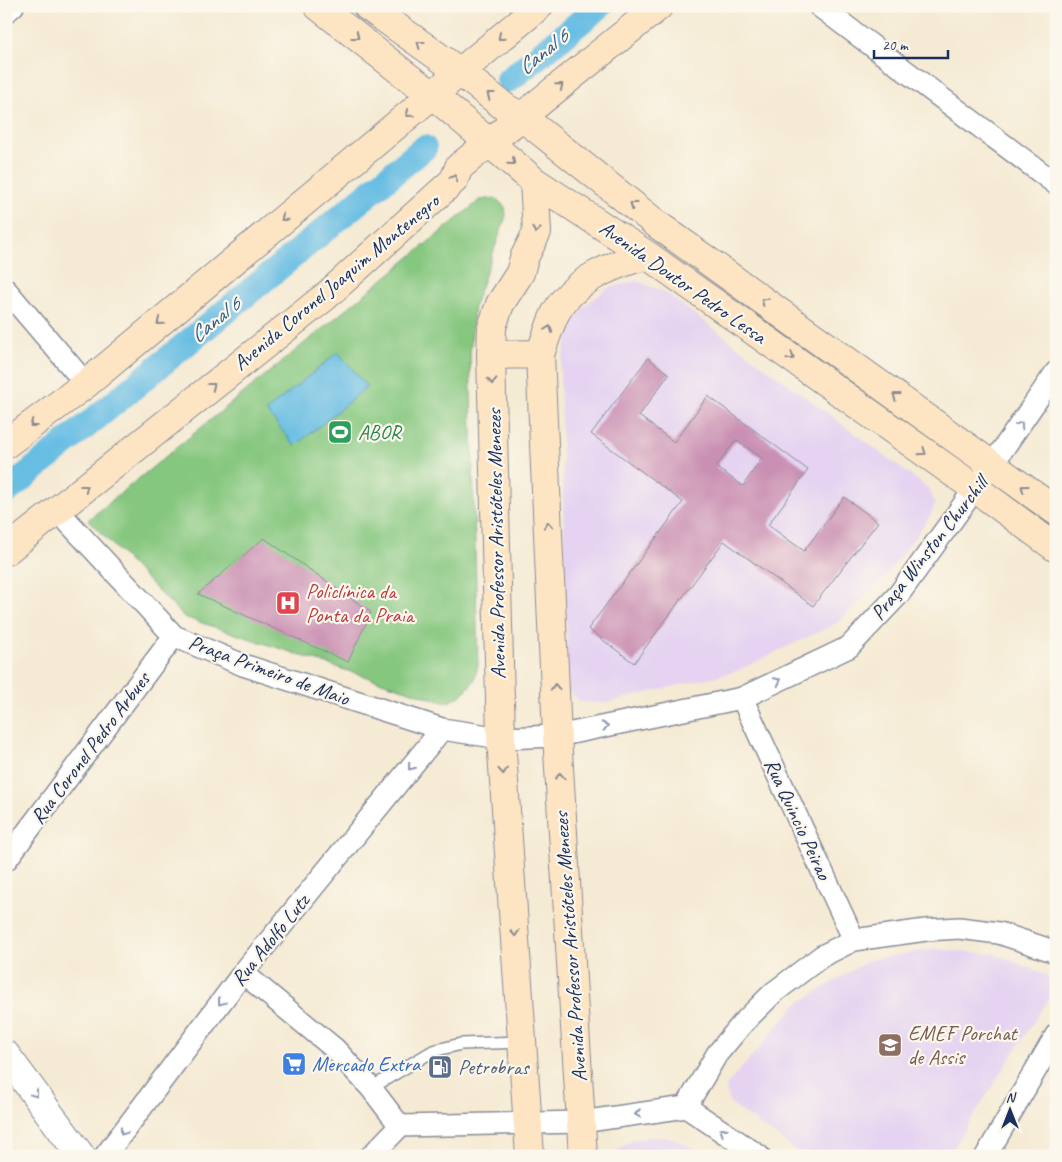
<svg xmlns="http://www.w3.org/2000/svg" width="1062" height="1162" viewBox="0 0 1062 1162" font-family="Caveat,sans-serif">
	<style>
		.built { fill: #e5d3f1 }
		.green { fill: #86c77f; stroke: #507b6e }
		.water { fill: #67bde3; stroke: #4176a0 }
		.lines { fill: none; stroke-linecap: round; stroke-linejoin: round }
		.canal { stroke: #67bde3; stroke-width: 26 }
		.building { fill: #ca90b3; fill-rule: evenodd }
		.service-casing { stroke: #888c98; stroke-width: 14 }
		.minor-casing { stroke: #888c98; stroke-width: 24 }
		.tertiary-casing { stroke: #888c98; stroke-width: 30 }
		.secondary-casing { stroke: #888c98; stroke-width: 30 }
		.service { stroke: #fff; stroke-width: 11 }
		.minor { stroke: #fff; stroke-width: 21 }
		.tertiary { stroke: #fff; stroke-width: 28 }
		.secondary { stroke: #fde5c4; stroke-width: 28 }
		.oneway { stroke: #8c8a91 }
		.oneway2 { stroke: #8d97ae }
		.labels { text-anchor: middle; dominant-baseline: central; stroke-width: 4.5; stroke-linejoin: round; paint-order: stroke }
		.street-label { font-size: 21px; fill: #1b2f5e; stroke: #fbf7ec }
		.leisure-label { font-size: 21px; fill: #27864d; stroke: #fbf7ec; text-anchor: start }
		.health-label { font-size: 21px; fill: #be3a42; stroke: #fbf7ec; text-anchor: start }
		.education-label { font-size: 21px; fill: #785e54; stroke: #fbf7ec; text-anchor: start }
		.shop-label { font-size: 21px; fill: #366cbe; stroke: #fbf7ec; text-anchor: start }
		.service-label { font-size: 21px; fill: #4e5e75; stroke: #fbf7ec; text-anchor: start }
		.water-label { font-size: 22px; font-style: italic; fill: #325a86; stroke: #fbf7ec }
	</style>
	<rect width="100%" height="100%" fill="#fbf7ec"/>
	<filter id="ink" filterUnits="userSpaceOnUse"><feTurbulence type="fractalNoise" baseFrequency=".02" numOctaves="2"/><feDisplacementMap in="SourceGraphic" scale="10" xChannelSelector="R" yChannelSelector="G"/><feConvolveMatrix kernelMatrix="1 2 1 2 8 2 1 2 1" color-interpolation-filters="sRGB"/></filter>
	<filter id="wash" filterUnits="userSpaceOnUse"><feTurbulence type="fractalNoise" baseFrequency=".0096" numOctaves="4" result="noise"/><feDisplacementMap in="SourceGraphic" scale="20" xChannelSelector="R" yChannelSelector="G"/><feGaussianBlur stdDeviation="1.12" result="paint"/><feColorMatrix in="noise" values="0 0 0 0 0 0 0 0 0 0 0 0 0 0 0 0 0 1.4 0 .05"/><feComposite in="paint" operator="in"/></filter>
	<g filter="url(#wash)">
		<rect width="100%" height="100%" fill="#f5ead3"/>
		<path class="built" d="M636,281L663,291L929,489L935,504L929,518L884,578L837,623L737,671L606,703L581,702L568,691L560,369L570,327L585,306L608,288Z
			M934,949L994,954L1047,975L1052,993L948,1156H804L729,1103L726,1086L797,1004L869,960Z
			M648,1137L672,1138L708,1156H613L620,1148L633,1140Z"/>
		<path class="green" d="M495,198L505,207L506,216L474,306L470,355L478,665L474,681L462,695L446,703L184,617L88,520L480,200Z"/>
		<path class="water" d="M338,352L367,387L295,446L266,411Z"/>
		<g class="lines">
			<path class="canal" d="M509,80L600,6
				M6,492L424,148"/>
		</g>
		<g id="blocks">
			<path class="building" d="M648,358L669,374L639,416L674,442L708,396L808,470L768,525L804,551L844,497L878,522L813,606L724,541L634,663L588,629L683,502L591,434ZM736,440L762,458L743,486L716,467Z
				M264,538L371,612L348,662L198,594Z"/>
		</g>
	</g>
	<g filter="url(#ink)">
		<use href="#blocks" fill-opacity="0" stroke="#888c98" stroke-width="1"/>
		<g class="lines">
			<defs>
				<path id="service" d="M371,1088L433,1051L461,1044L522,1042"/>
				<path id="minor" d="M819,6L1056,184
					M6,12L13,6
					M6,290L86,384
					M57,510L174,636L243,665L442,729L501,738L557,736L742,698L849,647L899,594L992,465L1056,372
					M742,698L854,940
					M6,860L174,636
					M243,973L335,1049L371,1088L400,1126
					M686,1107L717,1054L743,1023L773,993L822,956L854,940L926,930L959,928L999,933L1056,952
					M686,1107L759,1156
					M105,1156L243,973L442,729
					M371,1156L400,1126L581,1122L686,1107
					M986,1156L1056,1035"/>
				<path id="tertiary" d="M6,1055L81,1156"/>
				<path id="secondary" d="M318,6L408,77L432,94L534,181L647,255L976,489L1056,548
					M367,6L460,72L506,108L522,117L658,225L1056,511
					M491,355L540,354
					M6,444L86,384L539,6
					M6,551L326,296L454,180L459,167L659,6
					M530,1156L501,738L491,355L492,327L500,304L520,273L524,258L537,232L534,181
					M583,1156L557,736L540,354C545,341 549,327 555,314C573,280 612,265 647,255"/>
			</defs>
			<use href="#service" class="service-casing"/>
			<use href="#minor" class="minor-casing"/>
			<use href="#tertiary" class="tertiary-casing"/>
			<use href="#secondary" class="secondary-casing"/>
			<use href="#service" class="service"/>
			<use href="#minor" class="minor"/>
			<use href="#tertiary" class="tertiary"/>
			<use href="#secondary" class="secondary"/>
		</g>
		<defs><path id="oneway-chevron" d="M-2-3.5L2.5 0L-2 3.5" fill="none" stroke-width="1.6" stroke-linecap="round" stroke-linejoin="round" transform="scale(1.25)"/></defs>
		<g class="oneway">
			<use href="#oneway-chevron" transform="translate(356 36) rotate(38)"/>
			<use href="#oneway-chevron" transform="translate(501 37) rotate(140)"/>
			<use href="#oneway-chevron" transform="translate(420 44) rotate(-144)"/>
			<use href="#oneway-chevron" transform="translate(560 86) rotate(-39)"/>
			<use href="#oneway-chevron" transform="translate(490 95) rotate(-142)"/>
			<use href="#oneway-chevron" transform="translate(409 114) rotate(140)"/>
			<use href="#oneway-chevron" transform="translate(512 162) rotate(41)"/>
			<use href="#oneway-chevron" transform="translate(454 178) rotate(-59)"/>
			<use href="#oneway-chevron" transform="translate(633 205) rotate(-142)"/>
			<use href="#oneway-chevron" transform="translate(284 218) rotate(140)"/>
			<use href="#oneway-chevron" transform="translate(536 230) rotate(98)"/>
			<use href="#oneway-chevron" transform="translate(764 301) rotate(-144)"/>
			<use href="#oneway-chevron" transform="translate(160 322) rotate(140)"/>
			<use href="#oneway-chevron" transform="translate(549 329) rotate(-69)"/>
			<use href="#oneway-chevron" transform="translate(791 357) rotate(35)"/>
			<use href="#oneway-chevron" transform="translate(492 381) rotate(89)"/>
			<use href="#oneway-chevron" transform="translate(212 386) rotate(-38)"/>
			<use href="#oneway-chevron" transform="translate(896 396) rotate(-144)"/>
			<use href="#oneway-chevron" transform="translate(33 424) rotate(143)"/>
			<use href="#oneway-chevron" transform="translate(923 452) rotate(35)"/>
			<use href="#oneway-chevron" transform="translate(85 488) rotate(-38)"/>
			<use href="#oneway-chevron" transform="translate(1024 488) rotate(-144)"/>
			<use href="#oneway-chevron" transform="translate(548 525) rotate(-93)"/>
			<use href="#oneway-chevron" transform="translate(555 687) rotate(-93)"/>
			<use href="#oneway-chevron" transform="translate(503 771) rotate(86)"/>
			<use href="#oneway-chevron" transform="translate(560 776) rotate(-94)"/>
			<use href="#oneway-chevron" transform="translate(515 933) rotate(86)"/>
		</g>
		<g class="oneway2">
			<use href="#oneway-chevron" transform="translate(1020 425) rotate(-56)"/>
			<use href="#oneway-chevron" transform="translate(778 681) rotate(-26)"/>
			<use href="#oneway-chevron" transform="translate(605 726) rotate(-12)"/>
			<use href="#oneway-chevron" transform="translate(411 767) rotate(129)"/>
			<use href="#oneway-chevron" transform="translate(221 1002) rotate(127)"/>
			<use href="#oneway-chevron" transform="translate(35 1094) rotate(53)"/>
			<use href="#oneway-chevron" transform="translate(638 1114) rotate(172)"/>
			<use href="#oneway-chevron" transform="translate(723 1131) rotate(-146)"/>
			<use href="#oneway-chevron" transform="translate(123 1132) rotate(127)"/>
		</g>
	</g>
	<defs>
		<symbol id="stadium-square" viewBox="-11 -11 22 22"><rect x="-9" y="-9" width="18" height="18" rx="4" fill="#2e9e5b" stroke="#fbf7ec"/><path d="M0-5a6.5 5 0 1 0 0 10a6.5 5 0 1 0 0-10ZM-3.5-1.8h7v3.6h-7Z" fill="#fff"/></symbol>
		<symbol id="hospital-square" viewBox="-11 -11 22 22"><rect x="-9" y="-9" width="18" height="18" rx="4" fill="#e0444e" stroke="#fbf7ec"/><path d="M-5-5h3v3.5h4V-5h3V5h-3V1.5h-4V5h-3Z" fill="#fff"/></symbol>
		<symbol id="school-square" viewBox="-11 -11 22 22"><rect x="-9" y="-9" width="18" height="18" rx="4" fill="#8d6e63" stroke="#fbf7ec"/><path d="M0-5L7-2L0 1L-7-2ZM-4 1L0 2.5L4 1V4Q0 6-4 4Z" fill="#fff"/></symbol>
		<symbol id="supermarket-square" viewBox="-11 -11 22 22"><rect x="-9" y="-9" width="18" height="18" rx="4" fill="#3f7fe0" stroke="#fbf7ec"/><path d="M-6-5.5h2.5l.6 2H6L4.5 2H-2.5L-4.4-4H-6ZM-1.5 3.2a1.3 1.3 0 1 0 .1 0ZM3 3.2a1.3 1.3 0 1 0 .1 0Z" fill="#fff"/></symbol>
		<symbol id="fuel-square" viewBox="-11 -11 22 22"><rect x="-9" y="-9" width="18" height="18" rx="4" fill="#5c6f8a" stroke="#fbf7ec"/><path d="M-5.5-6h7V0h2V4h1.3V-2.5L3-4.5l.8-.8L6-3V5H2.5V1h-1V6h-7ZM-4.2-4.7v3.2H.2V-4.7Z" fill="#fff"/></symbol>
	</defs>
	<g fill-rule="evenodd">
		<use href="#stadium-square" x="326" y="418" width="28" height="28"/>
		<use href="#hospital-square" x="274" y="589" width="28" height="28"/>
		<use href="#school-square" x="876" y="1031" width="28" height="28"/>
		<use href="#supermarket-square" x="280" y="1050" width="28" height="28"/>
		<use href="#fuel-square" x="426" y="1053" width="28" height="28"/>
	</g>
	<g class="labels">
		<g class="street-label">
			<text transform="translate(336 282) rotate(-40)">Avenida Coronel Joaquim Montenegro</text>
			<text transform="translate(683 282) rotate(35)">Avenida Doutor Pedro Lessa</text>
			<text transform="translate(496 544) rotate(-91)">Avenida Professor Aristóteles Menezes</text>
			<text transform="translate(929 548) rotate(-52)">Praça Winston Churchill</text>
			<text transform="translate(269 670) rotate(20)">Praça Primeiro de Maio</text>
			<text transform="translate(90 748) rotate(-53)">Rua Coronel Pedro Arbues</text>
			<text transform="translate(798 819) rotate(65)">Rua Quincio Peirao</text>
			<text transform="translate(270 940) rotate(-51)">Rua Adolfo Lutz</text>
			<text transform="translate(570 947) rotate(-94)">Avenida Professor Aristóteles Menezes</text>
		</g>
		<g class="leisure-label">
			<text x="358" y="432">ABOR</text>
		</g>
		<g class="health-label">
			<text x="306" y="591">Policlínica da<tspan x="306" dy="24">Ponta da Praia</tspan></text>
		</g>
		<g class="education-label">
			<text x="908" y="1033">EMEF Porchat<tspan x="908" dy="24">de Assis</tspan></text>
		</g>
		<g class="shop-label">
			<text x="312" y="1064">Mercado Extra</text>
		</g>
		<g class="service-label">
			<text x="458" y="1067">Petrobras</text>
		</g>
		<g class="water-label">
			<text transform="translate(543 52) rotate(-39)">Canal 6</text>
			<text transform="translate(215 320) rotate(-39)">Canal 6</text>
		</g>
	</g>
	<rect width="1062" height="1162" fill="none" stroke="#fbf7ec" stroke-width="25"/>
	<g transform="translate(1010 1110)" stroke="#fbf7ec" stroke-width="4" paint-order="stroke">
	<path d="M0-4L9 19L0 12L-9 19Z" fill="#1b2f5e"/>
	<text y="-8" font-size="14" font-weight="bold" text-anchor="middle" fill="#1b2f5e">N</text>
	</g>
	<path d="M874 50v8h74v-8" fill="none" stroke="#1b2f5e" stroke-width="2.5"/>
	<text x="882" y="50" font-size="15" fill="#1b2f5e" stroke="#fbf7ec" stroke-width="4" paint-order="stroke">20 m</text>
</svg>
